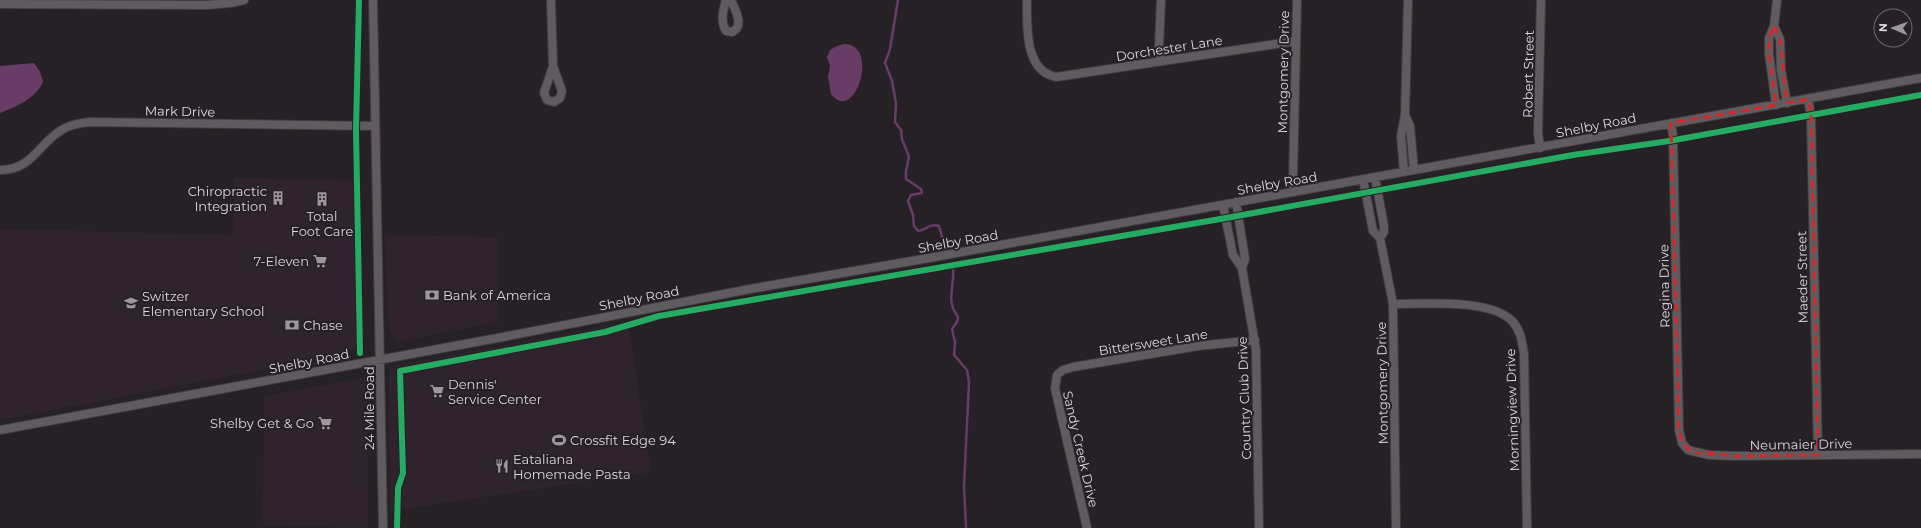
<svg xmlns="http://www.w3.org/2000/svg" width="1921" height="528" viewBox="0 0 1921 528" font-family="Montserrat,sans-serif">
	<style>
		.built { fill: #2f242e }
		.water { fill: #683c67 }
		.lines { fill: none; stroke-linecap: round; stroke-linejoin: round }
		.stream { stroke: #683c67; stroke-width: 2.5 }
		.minor-casing { stroke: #3f3c3f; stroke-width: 10 }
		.minor { stroke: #5f5c5f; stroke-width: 8 }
		.cycleway-casing { stroke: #272026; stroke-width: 8 }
		.cycleway { stroke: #26ab63; stroke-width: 6 }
		.marked { fill: none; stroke: #d62828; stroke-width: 3; stroke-dasharray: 8 5; stroke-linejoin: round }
		.labels { text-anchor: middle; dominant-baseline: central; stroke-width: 4; stroke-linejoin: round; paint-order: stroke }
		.street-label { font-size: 13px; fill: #dcd7dc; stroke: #272026 }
		.poi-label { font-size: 13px; fill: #dcd7dc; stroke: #272026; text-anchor: start }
	</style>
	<rect width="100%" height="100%" fill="#262125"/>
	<path class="built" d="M234,178L358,181V349L261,370L0,420V229L233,235Z
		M385,235L497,237L498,322L397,342L389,331Z
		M628,322L651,472L390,511L389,367Z
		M367,377L368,528L263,526L264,396Z"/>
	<path class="water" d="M845,44C880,45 855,125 831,94L828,77L830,66L827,57L830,50L837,46Z
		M34,63L40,72L43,82C34,100 17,106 0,113V66Z"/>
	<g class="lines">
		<path class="stream" d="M898,0L890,49L885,63L892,81L896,103L895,122L901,130L902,139L909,157L906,171V179L921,189L922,193L911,195L908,201L913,215L914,226L918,231C926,230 929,223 939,226L943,240L948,242L949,248
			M953,268C955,287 945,300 958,317L957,322L952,329L955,342L954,355L967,370L969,382L964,486L966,528"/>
		<defs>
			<path id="minor" d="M373,0L383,528
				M551,0L553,66L544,93L547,100L554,102L560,98L562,91L553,66
				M726,0C723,11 720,21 726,31L732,32C745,26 735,10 731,0
				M1027,0C1027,25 1024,71 1056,77L1296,41
				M0,4L206,5L230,3L244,0
				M1774,26L1777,0
				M1161,61L1159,47L1161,0
				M1808,99L1811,116L1818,455
				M1776,105L1769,54V38L1774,26L1780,39L1781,70L1787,103
				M1405,115L1410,126L1414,170
				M1671,123L1673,135L1679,430L1682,443L1688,450L1709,455L1737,456L1921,454
				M1540,148L1538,133L1541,0
				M0,170C34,170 39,141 65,128C73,124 81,123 89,122L375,126
				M1404,172L1401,136L1405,115L1408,0
				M1375,177L1384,226V232L1380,238L1393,304L1396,528
				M1363,179L1373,231L1380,238
				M1294,191L1293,179L1297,0
				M1223,205L1233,255L1242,268L1245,259L1244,252L1236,202
				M1242,268L1256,350L1259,528
				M1393,304C1423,304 1492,298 1513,322C1521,331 1522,342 1524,354L1527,528
				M0,430L503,337L750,289L929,258L1921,78
				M1087,528L1057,397L1055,388L1057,375L1063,370L1073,367L1198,346L1255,340"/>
		</defs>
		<use href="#minor" class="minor-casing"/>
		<use href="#minor" class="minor"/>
		<defs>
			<path id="cycleway" d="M359,0L356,130L360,353
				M397,528L398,488L403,473L400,371L605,332L659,316L1226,218L1573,155L1669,141L1921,95"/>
		</defs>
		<use href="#cycleway" class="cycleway-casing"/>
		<use href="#cycleway" class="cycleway"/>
	</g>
	<path class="marked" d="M1774,26L1780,39L1787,103L1808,99L1811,112L1818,455L1737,456L1692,452L1682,443L1679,430L1671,123L1776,105L1769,54V38Z"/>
	<defs>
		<symbol id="building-bare" viewBox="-9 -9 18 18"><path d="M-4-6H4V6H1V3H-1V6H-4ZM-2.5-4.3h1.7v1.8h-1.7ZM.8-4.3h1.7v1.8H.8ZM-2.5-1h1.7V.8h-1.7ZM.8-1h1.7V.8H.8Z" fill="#9c979c" stroke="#272026" stroke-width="2.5" paint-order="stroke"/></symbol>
		<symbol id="supermarket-bare" viewBox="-9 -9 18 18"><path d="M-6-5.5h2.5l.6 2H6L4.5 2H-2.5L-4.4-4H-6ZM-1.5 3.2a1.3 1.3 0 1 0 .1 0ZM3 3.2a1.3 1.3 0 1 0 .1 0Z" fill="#9c979c" stroke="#272026" stroke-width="2.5" paint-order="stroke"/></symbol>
		<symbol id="bank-bare" viewBox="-9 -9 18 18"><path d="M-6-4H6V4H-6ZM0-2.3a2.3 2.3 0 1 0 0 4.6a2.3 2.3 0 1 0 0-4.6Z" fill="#9c979c" stroke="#272026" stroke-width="2.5" paint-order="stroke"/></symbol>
		<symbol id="school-bare" viewBox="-9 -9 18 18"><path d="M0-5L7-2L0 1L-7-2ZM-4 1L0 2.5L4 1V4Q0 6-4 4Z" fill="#9c979c" stroke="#272026" stroke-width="2.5" paint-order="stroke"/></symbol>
		<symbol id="stadium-bare" viewBox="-9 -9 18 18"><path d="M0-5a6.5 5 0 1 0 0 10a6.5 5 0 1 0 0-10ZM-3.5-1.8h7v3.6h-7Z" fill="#9c979c" stroke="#272026" stroke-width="2.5" paint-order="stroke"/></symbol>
		<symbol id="restaurant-bare" viewBox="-9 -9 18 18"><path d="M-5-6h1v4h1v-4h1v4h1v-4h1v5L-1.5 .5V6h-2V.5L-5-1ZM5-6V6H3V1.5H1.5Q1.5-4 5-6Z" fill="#9c979c" stroke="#272026" stroke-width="2.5" paint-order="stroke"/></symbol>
	</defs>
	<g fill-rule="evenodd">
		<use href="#building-bare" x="268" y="188" width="20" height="20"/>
		<use href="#building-bare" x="312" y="189" width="20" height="20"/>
		<use href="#supermarket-bare" x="310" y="251" width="20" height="20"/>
		<use href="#bank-bare" x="422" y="285" width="20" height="20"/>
		<use href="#school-bare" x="121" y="293" width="20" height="20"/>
		<use href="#bank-bare" x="282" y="315" width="20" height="20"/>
		<use href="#supermarket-bare" x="427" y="381" width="20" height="20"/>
		<use href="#supermarket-bare" x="315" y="413" width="20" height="20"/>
		<use href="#stadium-bare" x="549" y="430" width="20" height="20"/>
		<use href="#restaurant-bare" x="492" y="456" width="20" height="20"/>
	</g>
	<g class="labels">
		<g class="street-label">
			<text transform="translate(1169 48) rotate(-9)">Dorchester Lane</text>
			<text transform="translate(1283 72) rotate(-89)">Montgomery Drive</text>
			<text transform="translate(1528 74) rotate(-89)">Robert Street</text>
			<text transform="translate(180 111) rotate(1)">Mark Drive</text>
			<text transform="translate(1596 125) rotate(-11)">Shelby Road</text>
			<text transform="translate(1277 183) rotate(-10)">Shelby Road</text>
			<text transform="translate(958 241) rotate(-10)">Shelby Road</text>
			<text transform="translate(1802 277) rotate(-91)">Maeder Street</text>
			<text transform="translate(1664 286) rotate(-91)">Regina Drive</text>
			<text transform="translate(639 298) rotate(-11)">Shelby Road</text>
			<text transform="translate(1153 342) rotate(-9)">Bittersweet Lane</text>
			<text transform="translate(309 361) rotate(-11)">Shelby Road</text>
			<text transform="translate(1382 383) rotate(-91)">Montgomery Drive</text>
			<text transform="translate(1244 398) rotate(-92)">Country Club Drive</text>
			<text transform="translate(369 408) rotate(-90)">24 Mile Road</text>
			<text transform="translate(1512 410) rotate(-92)">Morningview Drive</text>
			<text transform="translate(1801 444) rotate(-1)">Neumaier Drive</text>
			<text transform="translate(1081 449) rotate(77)">Sandy Creek Drive</text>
		</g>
		<g class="poi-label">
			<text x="267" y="191" text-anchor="end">Chiropractic<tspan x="267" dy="15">Integration</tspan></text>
			<text x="322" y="216" text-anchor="middle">Total<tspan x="322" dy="15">Foot Care</tspan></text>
			<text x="309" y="261" text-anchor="end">7-Eleven</text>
			<text x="443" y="295">Bank of America</text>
			<text x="142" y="296">Switzer<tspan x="142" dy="15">Elementary School</tspan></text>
			<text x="303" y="325">Chase</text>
			<text x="448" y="384">Dennis'<tspan x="448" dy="15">Service Center</tspan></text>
			<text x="314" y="423" text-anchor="end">Shelby Get &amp; Go</text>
			<text x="570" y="440">Crossfit Edge 94</text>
			<text x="513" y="459">Eataliana<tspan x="513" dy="15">Homemade Pasta</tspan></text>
		</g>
	</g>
	<g transform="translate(1893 28) rotate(272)"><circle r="19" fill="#272026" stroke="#6f696f"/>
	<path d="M0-3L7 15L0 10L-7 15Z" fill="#9c979c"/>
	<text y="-6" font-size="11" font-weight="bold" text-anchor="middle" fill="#dcd7dc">N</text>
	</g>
</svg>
